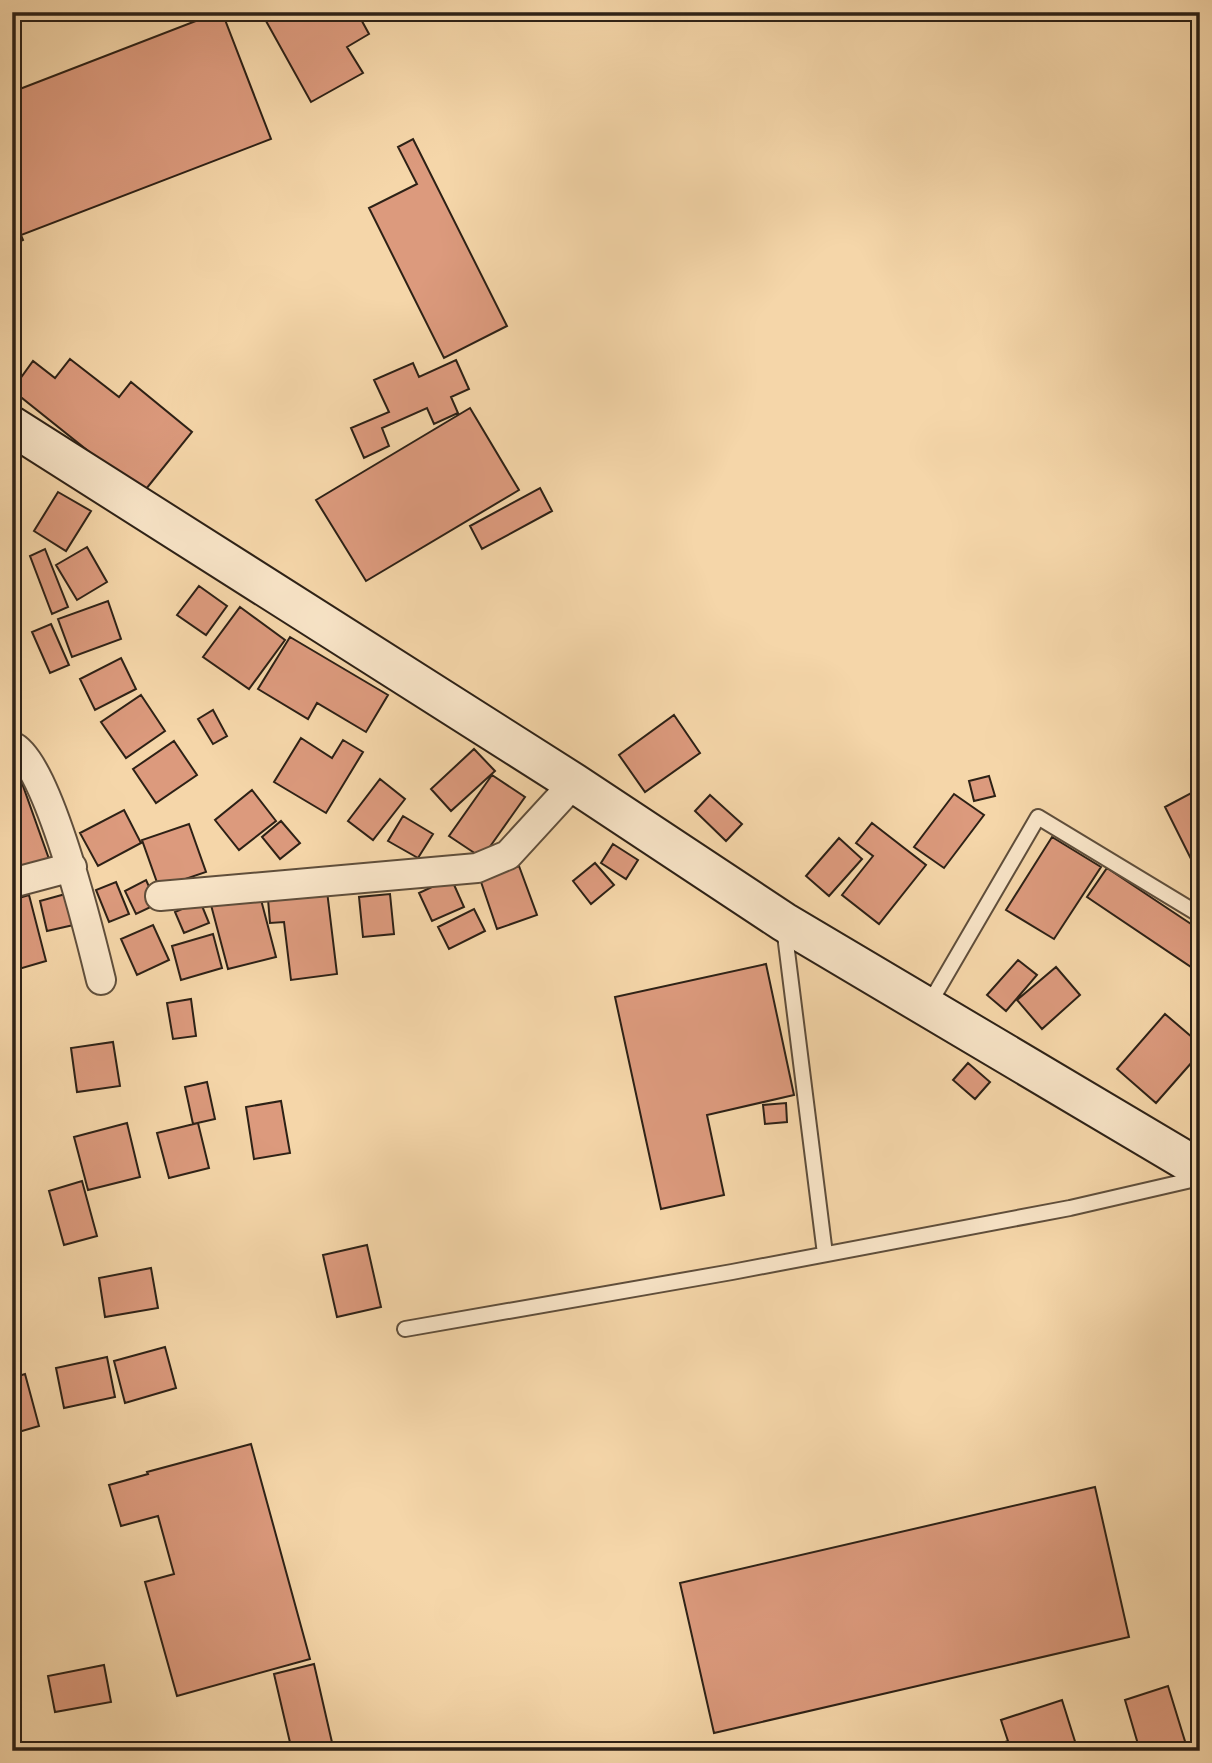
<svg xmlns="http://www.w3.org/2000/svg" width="1212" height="1763" viewBox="0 0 1212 1763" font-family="'IM FELL English',serif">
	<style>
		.building { fill: #dc9a7d; stroke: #2d2116; stroke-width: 2 }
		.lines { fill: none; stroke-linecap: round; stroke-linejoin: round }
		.service-casing { stroke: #5f4e3b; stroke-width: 18 }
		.minor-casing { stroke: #5f4e3b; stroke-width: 32 }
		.secondary-casing { stroke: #2d2116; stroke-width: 42 }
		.service { stroke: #f8e4c7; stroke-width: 14 }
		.minor { stroke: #f8e4c7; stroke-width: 28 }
		.secondary { stroke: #f8e4c7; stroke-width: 38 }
	</style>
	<rect width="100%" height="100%" fill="#f5d6a9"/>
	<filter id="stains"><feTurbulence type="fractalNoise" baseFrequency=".00286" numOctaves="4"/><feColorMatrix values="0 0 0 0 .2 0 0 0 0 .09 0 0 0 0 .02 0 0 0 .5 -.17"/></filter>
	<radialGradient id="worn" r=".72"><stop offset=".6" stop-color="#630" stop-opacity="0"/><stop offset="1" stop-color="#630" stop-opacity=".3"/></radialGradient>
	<path class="building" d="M219,12H222L271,139L21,235L23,240L12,245V92Z
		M261,12H357L369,34L347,47L363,73L311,102Z
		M413,139L507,326L444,358L369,208L417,184L398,147Z
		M70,359L119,397L131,382L192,432L142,494L12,390L33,361L55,378Z
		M456,360L469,389L451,397L458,413L434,424L427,408L382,428L389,446L364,458L351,428L389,412L374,380L413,363L419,377Z
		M470,408L519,490L366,581L316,500Z
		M540,488L552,511L482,549L470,526Z
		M58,492L91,511L66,551L34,531Z
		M87,547L107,582L77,600L56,565Z
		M45,549L68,607L52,614L30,556Z
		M199,586L227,606L206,635L177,615Z
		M108,601L121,639L72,657L58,619Z
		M240,607L285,640L249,689L203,657Z
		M51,624L69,665L50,673L32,632Z
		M290,637L388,695L366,732L317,703L308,719L258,689Z
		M121,658L136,689L95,710L80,679Z
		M141,695L165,731L126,758L101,722Z
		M213,710L227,736L213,744L198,719Z
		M674,715L700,753L645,792L619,755Z
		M301,738L332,758L343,740L363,752L326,813L274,782Z
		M174,741L197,775L156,803L133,769Z
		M474,749L495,771L451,811L431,789Z
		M12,755L49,859L12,873Z
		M492,775L525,797L482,858L449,836Z
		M989,776L995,796L974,801L969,781Z
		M380,779L405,799L373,840L348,821Z
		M252,790L276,821L239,850L215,820Z
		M1195,791L1200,799V872L1198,873L1165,807Z
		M954,794L984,815L944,868L914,847Z
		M710,795L742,824L726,841L695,811Z
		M124,810L141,843L98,866L80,833Z
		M403,816L433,834L418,858L388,841Z
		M281,821L300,843L280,859L262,837Z
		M872,823L926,865L879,924L842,895L873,856L856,843Z
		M189,824L206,872L159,888L142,840Z
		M1052,837L1101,867L1054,939L1006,910Z
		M839,838L862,859L829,896L806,876Z
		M613,844L638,860L626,879L601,863Z
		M595,863L614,885L591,904L573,881Z
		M519,866L537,915L497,929L480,879Z
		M1107,868L1200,930V973L1087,897Z
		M451,878L464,907L432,921L419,893Z
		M146,880L157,904L136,914L125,891Z
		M116,882L129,914L109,922L96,890Z
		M327,891L337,974L291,980L284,922L270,923L268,899Z
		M259,892L276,957L228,969L211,905Z
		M69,893L78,924L47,931L40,901Z
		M390,894L394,934L363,937L359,897Z
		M29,895L46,961L12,971V900Z
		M200,901L209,923L184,933L175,912Z
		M474,909L485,931L449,949L438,927Z
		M153,925L169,960L137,975L121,939Z
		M213,934L222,968L181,980L172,946Z
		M1018,960L1037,975L1006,1011L987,995Z
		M766,964L794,1095L707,1115L724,1195L661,1209L615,997Z
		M1056,967L1080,995L1042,1029L1017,1000Z
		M191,999L196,1036L173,1039L167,1003Z
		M1165,1014L1200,1044V1053L1156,1103L1117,1069Z
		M113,1042L120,1086L77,1092L71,1048Z
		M968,1063L990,1082L975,1099L953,1080Z
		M207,1082L215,1119L193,1124L185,1087Z
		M281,1101L290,1153L254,1159L246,1107Z
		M786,1103L787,1122L765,1124L763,1105Z
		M127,1123L140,1177L88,1190L74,1137Z
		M198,1123L209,1168L169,1178L157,1133Z
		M82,1181L97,1236L64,1245L49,1191Z
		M367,1245L381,1307L337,1317L323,1255Z
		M151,1268L158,1308L105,1317L99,1278Z
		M165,1347L176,1388L125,1403L114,1361Z
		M107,1357L115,1397L64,1408L56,1368Z
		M25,1374L39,1426L12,1434V1378Z
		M251,1444L310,1659L177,1696L145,1582L174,1574L158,1516L121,1526L109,1485L148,1474L147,1472Z
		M1095,1487L1129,1637L714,1733L680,1583Z
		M314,1664L334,1751H292L274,1674Z
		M104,1665L111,1702L55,1712L48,1676Z
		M1168,1686L1188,1751H1140L1125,1700Z
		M1062,1700L1078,1751H984V1749L1008,1741L1001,1720Z"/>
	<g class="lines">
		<defs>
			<path id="service" d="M784,927L825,1254
				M928,1006L1038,817L1200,915
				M405,1329L732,1272L1070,1208L1200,1178"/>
			<path id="minor" d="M12,746C48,761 91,939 101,980
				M12,883L72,867
				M160,896L477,868L508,855L574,783"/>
			<path id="secondary" d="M12,426L574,783L784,922L1200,1169"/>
		</defs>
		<use href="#service" class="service-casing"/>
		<use href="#minor" class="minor-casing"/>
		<use href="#secondary" class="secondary-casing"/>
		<use href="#service" class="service"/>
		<use href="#minor" class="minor"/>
		<use href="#secondary" class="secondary"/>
	</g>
	<rect width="1212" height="1763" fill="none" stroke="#f5d6a9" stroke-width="42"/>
	<rect x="14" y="14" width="1184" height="1735" fill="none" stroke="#2d2116" stroke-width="3.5"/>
	<rect x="21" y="21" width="1170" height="1721" fill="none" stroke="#2d2116" stroke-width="2"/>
	<rect width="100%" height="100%" filter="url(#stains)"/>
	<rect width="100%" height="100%" fill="url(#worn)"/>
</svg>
